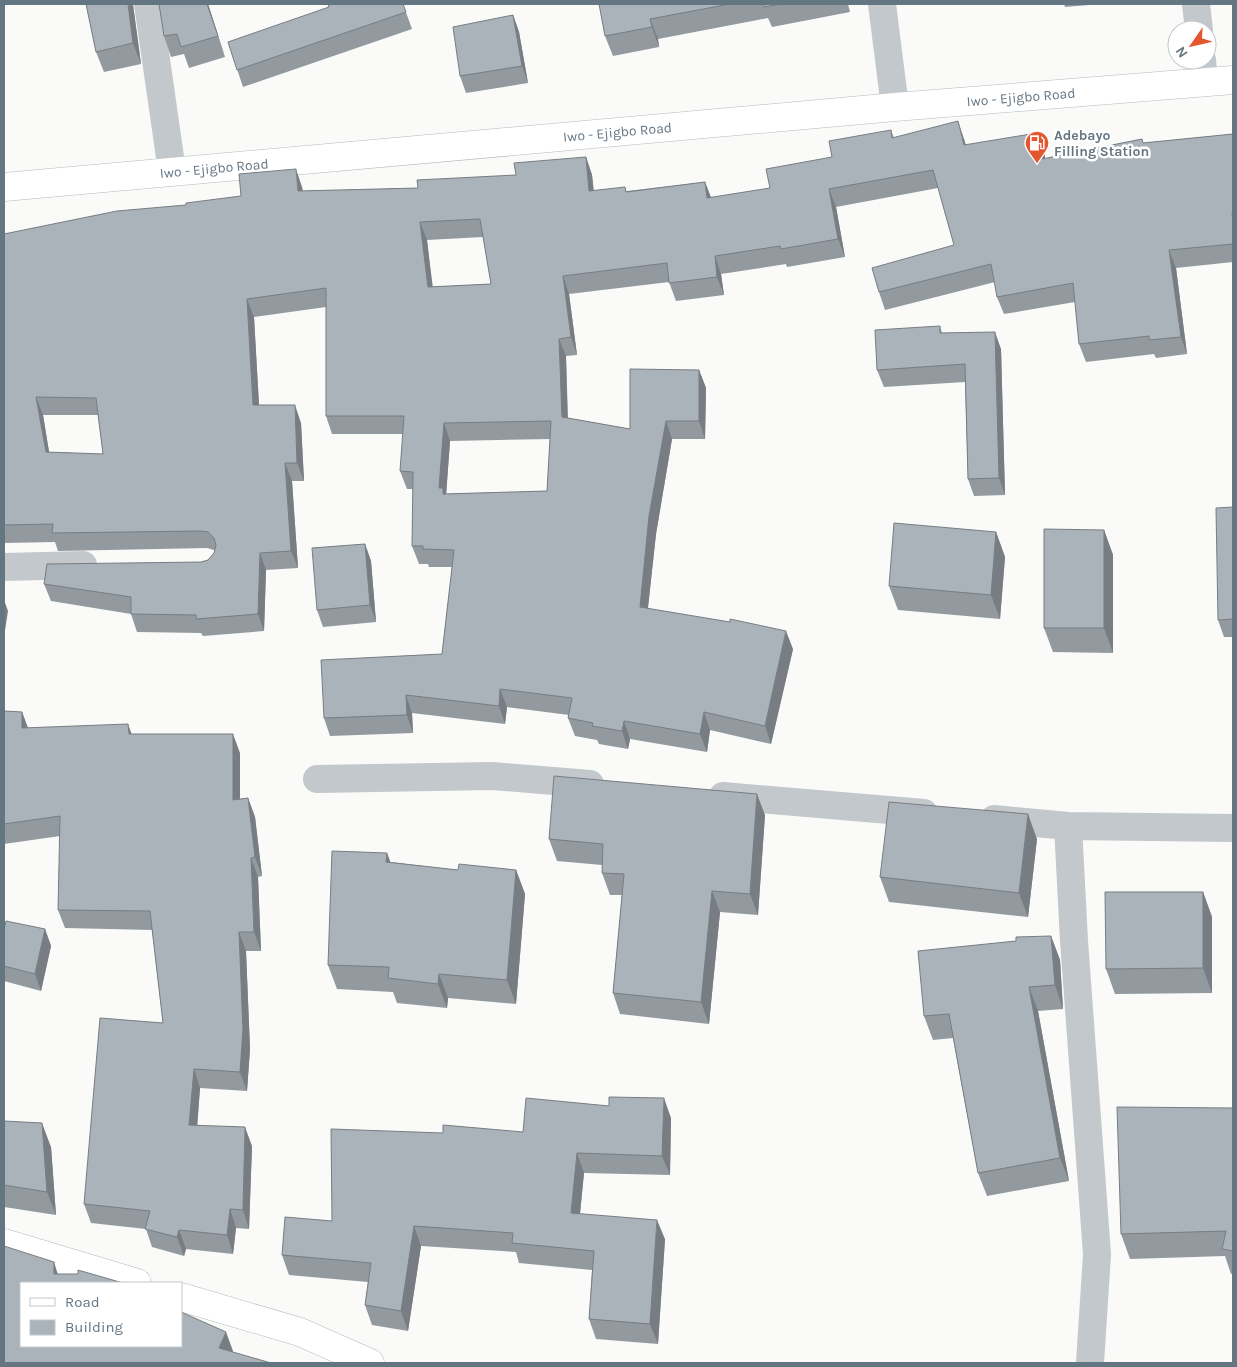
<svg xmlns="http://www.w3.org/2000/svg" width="1237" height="1367" viewBox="0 0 1237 1367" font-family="Karla,sans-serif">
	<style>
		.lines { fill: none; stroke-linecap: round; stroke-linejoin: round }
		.major-casing { stroke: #b5babe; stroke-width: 29 }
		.minor { stroke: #c3c8cc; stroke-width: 28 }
		.major { stroke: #fff; stroke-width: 28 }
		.wall { fill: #929a9f; fill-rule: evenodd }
		.shaded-wall { fill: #777d82 }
		.building { fill: #aab3b9; stroke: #777d82; fill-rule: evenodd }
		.labels { text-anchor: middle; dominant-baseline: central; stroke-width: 5; stroke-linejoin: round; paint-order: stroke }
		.street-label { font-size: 14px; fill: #657683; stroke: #fff }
		.poi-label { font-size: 14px; font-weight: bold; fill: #657683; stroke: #fff; text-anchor: start }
	</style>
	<rect width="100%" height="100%" fill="#fafaf8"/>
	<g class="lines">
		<defs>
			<g id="major">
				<path id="s1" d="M4,187L895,107L1233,80"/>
				<path d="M4,1243L137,1283"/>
				<path d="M181,1297L300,1332L370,1363"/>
			</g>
		</defs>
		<use href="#major" class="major-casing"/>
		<path class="minor" d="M148,4L172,171
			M882,4L895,107
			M1196,4L1199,30
			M1202,60L1204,82
			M4,567L83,565
			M317,779L492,776L590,784
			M723,796L924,813
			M994,819L1068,826L1233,828
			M1068,826L1074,941L1097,1254L1090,1363"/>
		<use href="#major" class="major"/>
	</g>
	<path class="wall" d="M159,4H208L225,57L189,68L184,54L171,57L164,36Z
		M403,4L412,29L243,87L228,42Z
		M599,4H848L850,12L772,27L768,18L658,39L659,47L613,56L605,36Z
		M1064,4H1101L1065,7Z
		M133,6L141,64L104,72L96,52Z
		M513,15L519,32L528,83L466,93L460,76Z
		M891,130L894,138L964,139L966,145L1044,151L1045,159L1142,139L1143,143L1233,134V262L1176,268L1187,354L1156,358L1154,354L1086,362L1079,344L1075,302L1004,314L997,297L995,282L885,310L879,292L954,245L938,188L836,207L845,257L787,267L786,264L721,274L724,295L676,301L669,282L569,294L577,355L566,356L568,418L630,429L699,370L706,388L705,439H672L656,534L648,608L793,649L771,744L710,730L707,752L630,739L628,749L599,744L597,740L575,736L568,718L569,715L507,707L505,724L412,713L413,733L330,736L324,718L442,654L452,567H429L428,564H419L412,546L413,489H407L400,471L403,434H332L326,416V307L254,317L259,405L301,423L304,481H292L298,568L266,570L264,631L203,636L201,633L137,632L131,614L51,601L44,584L201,562L208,560L214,553L215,551L214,550L207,548L58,551L55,542L4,543V234L302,187L303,191L418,188L516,175L586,157L592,175L594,191H627L705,182L711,198L770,188L832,157ZM483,237L491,284L432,287L427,240ZM43,415H98L103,454L49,452ZM550,439L547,491L446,494L450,441Z
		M940,326L942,333L1001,349L1005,495L974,496L968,479L965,382L884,387L877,370Z
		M1233,507V637H1224L1218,620Z
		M1104,530L1113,555V653L1053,652L1044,628Z
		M996,532L1005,557L1000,619L898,610L889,586Z
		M365,544L371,561L376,622L323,627L317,610Z
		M4,711L22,712L28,728L132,734L240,753V799L248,798L255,817L262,876L258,877L261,951H246L250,1049L247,1091L200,1088L197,1125L252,1146L249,1229L236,1228L233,1254L186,1249L184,1256L152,1247L146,1229L91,1223L84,1204L163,1023L152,930L65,928L58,910L60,836L4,844Z
		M765,815L758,915L720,912L709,1024L620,1014L613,993L622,895H610L602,873V865L557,861L549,839Z
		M1037,839L1028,917L889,902L880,877Z
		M387,853L390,862L458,870H516L525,894L516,1004L448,998L447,1008L397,1003L393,992L337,989L328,965Z
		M1203,892L1212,917V993L1115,994L1106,969Z
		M45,929L51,946L41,991L4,981V930Z
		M1051,936L1060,960L1063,1009L1038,1011L1069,1181L987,1196L978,1173L953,1038L933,1040L924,1016L1016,941Z
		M1233,1108V1274H1231L1225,1256L1130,1259L1121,1234Z
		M671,1118L670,1175L584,1173L580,1214L665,1239L658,1344L596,1339L589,1319L592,1270L519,1263L516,1252L421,1246L408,1331L372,1325L365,1305L368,1282L289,1275L282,1255L332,1221L443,1133L523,1132Z
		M4,1121L51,1147L56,1215L4,1207Z"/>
	<path class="shaded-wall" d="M128,4H133L141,64L133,43Z
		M207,4H208L225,57L218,36Z
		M513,15L519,32L528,83L522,66Z
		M650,19L658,39L659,47L652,27Z
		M958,121L964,139L970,163L964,145Z
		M1037,133L1044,151L1048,177L1042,159Z
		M586,157L592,175L595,209L589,191Z
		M296,169L302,187L304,209L298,191Z
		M705,182L712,200L707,198Z
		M829,189L836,207L845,257L838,239Z
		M420,222L427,240L435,305L428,287Z
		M1169,250L1176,268L1187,354L1181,337Z
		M715,256L721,274L724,295L717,277Z
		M563,276L569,294L577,355L571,337Z
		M247,299L254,317L260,423L253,405Z
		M995,332L1001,349L1005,495L999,478Z
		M559,339L566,356L568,435L562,417Z
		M699,370L706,388L705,439L699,421Z
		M36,397L43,415L52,470L46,452Z
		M295,405L301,423L304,481L297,463Z
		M666,421L672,439L656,534L646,625L640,607L649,516Z
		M444,423L450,441L446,497L449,506L439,488Z
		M285,463L292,481L298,568L291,551Z
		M1104,530L1113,555V653L1104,628Z
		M996,532L1005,557L1000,619L991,595Z
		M365,544L371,561L376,622L370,605Z
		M260,553L266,570L264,631L258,614Z
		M4,600L8,611L4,637Z
		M786,631L793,649L771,744L765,726Z
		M500,689L507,707L505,724L499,706Z
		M406,695L412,713L413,733L407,715Z
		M22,712L29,731L22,728Z
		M704,712L710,730L707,752L700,734Z
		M624,721L630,739L628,749L622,731Z
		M128,724L135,743L129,734Z
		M233,734L240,753V819L233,800Z
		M757,794L765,815L758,915L750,894Z
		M248,798L255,817L262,876L255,857Z
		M1028,814L1037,839L1028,917L1019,893Z
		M387,853L396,877L386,862Z
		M251,858L258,877L261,951L254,932Z
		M516,870L525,894L516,1004L507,980Z
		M712,891L720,912L709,1024L701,1002Z
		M1203,892L1212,917V993L1203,968Z
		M45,929L51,946L41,991L35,974Z
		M239,932L246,951L250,1049L247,1091L240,1072Z
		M1051,936L1060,960L1063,1009L1055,985Z
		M439,974L448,998L447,1008L438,984Z
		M1029,987L1038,1011L1069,1181L1060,1158Z
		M194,1069L200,1088L196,1144L189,1125Z
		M664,1098L671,1118L670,1175L662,1156Z
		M42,1123L51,1147L56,1215L47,1192Z
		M245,1127L252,1146L249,1229L243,1210Z
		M577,1153L584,1173L578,1233L571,1213Z
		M230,1209L236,1228L233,1254L227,1235Z
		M657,1220L665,1239L658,1344L650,1324Z
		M414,1226L421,1246L408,1331L401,1311Z
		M179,1230L186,1249L184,1256L177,1237Z
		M54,1262L60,1281L54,1274Z
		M226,1332L233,1351L227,1363L219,1348Z"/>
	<path class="building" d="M86,4H128L133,43L96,52Z
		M159,4H207L218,36L181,47L177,34L164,36Z
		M328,4H403L406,12L237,70L228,42L329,7Z
		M599,4H730L650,19L652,27L605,36Z
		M764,4H782L764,7Z
		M513,15L522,66L460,76L453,27Z
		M958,121L964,145L1037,133L1042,159L1142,139L1143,143L1233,134V213H1232L1233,222V244L1169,250L1181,337L1149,340V336L1079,344L1073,283L997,297L991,264L879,292L872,268L954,245L933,170L829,189L838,239L781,249L780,246L715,256L717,277L669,283L667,263L563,276L571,337L559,339L562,417L630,429V369L699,370V421H666L649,516L640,607L730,622V619L786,631L765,726L704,712L700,734L624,721L622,731L592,726L593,723L568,718L572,698L500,689L499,706L406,695L407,715L324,718L321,660L442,654L454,550L423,549V546H412L413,472L400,471L404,416H326V288L247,299L253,405H295L297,463H285L291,551L260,553L258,614L196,619V615L131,614V597L44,584L47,564L201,562L208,560L214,553L216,545L214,538L208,532L200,531L52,533L53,524L4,525V234L117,211L186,205V203L241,196L239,174L296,169L298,191L418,188L417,180L516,175L514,163L586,157L589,191L625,187L626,192L705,182L707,198L770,188L766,169L832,157L829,141L891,130L892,138ZM480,219L491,284L428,287L420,222ZM36,397L96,398L103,454L46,452ZM551,421L547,491L443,494V488H439L444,423Z
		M940,326V333L995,332L999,478L968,479L965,364L877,370L875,330Z
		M1233,507V619L1218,620L1216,508Z
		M894,523L996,532L991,595L889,586Z
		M1044,529L1104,530V628H1044Z
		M365,544L370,605L317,610L312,548Z
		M4,711L22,712V728L128,724L129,734H233V800L248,798L255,857L251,858L254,932H239L243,1030L240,1072L194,1069L189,1125L245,1127L243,1210L230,1209L227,1235L179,1230L177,1237L145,1229L150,1211L84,1204L100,1018L163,1023L150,911L58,910L60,816L4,824Z
		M554,776L757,794L750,894L712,891L701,1002L613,993L624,874L602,873L603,844L549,839Z
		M889,802L1028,814L1019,893L880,877Z
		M332,851L387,853L386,862L458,870L459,864L516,870L507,980L439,974L438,984L388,978L389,967L328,965Z
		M1105,892H1203V968L1106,969Z
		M6,921L45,929L35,974L4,966V930Z
		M1051,936L1055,985L1029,987L1060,1158L978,1173L949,1014L924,1016L918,951L1016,941V937Z
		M609,1097L664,1098L662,1156L577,1153L571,1213L657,1220L650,1324L589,1319L594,1251L512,1243L513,1233L414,1226L401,1311L365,1305L371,1263L282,1255L285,1217L332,1221L331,1129L443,1133V1125L523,1132L526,1098L609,1106Z
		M1117,1107L1233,1108V1251L1222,1249L1226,1231L1121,1234Z
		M4,1121L42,1123L47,1192L4,1185Z
		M4,1246L54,1262V1274H78V1270L123,1283H21V1346H181V1312L226,1332L219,1348L271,1363H4Z"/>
	<defs>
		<symbol id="fuel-pin" viewBox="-11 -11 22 30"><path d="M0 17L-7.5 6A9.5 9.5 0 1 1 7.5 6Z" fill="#e4572e" stroke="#fff"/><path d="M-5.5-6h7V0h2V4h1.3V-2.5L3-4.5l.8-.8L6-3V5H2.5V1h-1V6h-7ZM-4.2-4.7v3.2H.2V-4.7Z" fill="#fff"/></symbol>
	</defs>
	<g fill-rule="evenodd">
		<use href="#fuel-pin" x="1023" y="129" width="28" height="38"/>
	</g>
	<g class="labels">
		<g class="street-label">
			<text stroke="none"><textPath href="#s1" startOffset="1021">Iwo - Ejigbo Road</textPath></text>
			<text stroke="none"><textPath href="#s1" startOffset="616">Iwo - Ejigbo Road</textPath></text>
			<text stroke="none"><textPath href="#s1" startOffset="211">Iwo - Ejigbo Road</textPath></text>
		</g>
		<g class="poi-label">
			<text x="1054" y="135">Adebayo<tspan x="1054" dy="16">Filling Station</tspan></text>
		</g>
	</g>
	<rect width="1237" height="1367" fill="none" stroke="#657683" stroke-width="10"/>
	<rect x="20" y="1282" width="162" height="65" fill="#ffffff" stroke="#c1c8cd"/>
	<rect x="30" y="1298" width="25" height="8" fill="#ffffff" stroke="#c1c8cd"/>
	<text x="65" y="1307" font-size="15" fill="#657683">Road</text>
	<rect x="30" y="1320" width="25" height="15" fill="#aab3b9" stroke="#c1c8cd"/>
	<text x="65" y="1332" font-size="15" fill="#657683">Building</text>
	<g transform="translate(1192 45) rotate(236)"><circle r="24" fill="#ffffff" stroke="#c1c8cd"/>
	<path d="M0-4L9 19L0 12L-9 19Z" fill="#e4572e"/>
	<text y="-8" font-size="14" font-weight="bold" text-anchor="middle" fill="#657683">N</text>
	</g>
</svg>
